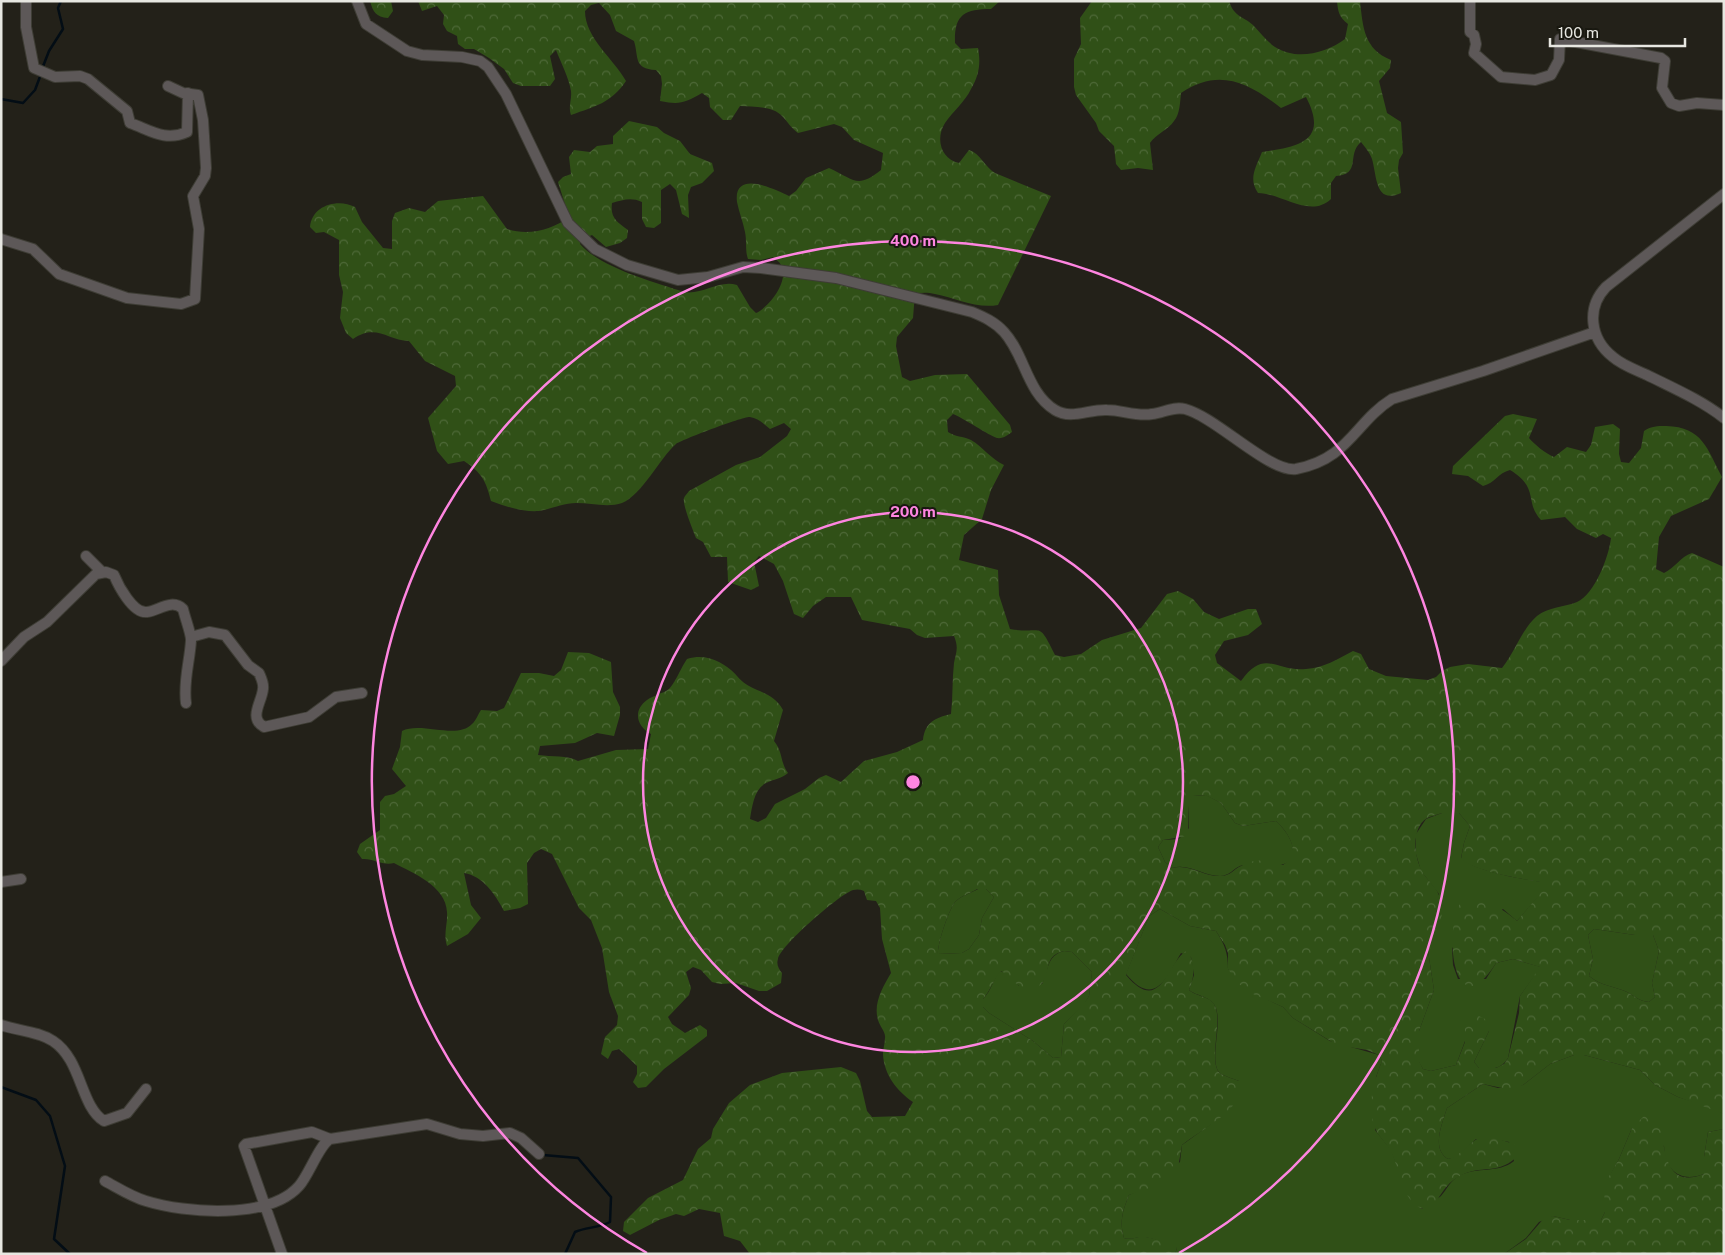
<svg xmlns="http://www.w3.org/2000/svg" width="1725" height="1255" viewBox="0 0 1725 1255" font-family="'Public Sans',sans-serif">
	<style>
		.grass { fill: #305017 }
		.forest { fill: url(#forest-crowns); fill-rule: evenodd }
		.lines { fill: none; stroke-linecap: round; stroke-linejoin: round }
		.stream { stroke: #030d15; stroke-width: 2.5 }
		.street-casing { stroke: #3e3d35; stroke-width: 12 }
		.street { stroke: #5d5858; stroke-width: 10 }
		.ring { fill: none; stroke: #fe85e0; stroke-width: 2.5 }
		.centre { fill: #fe85e0; stroke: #191810; stroke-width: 2.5 }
		.ring-label { font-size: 15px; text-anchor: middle; font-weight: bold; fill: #fe85e0; stroke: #191810; stroke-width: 4; stroke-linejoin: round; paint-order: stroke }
	</style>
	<defs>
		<pattern id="forest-crowns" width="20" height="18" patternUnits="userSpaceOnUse" patternTransform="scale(1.25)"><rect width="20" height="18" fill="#305017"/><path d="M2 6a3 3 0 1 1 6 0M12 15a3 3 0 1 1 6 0" fill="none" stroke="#4e6938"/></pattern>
	</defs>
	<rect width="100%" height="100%" fill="#232119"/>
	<path class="grass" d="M1206,795L1221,803L1235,823L1243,826L1276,821C1283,827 1293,840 1293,850C1295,875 1254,861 1240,866C1233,869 1229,876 1220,876C1202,876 1190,863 1172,868L1165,862L1158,847L1163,840L1179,839L1189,828L1188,803L1192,796Z
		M1442,813H1459L1470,826L1464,843L1461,858C1474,871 1522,879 1541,882L1545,889L1517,921L1503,909L1452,948L1453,965L1458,979H1486L1496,963L1513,959L1541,967L1520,996L1508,1058C1501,1069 1492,1070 1479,1068L1474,1062L1489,1031L1465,1024V1041L1456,1065L1431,1071L1423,1069L1419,1062V1031L1434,990L1428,951L1439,894L1421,871L1416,854V834L1426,819Z
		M978,889H986L994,897L982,918L979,935L969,949L962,953L938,954C937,945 949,908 956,901C961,896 971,893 978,889Z
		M1160,909L1190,926L1216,931C1225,945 1228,953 1228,969L1268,1000L1283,1007L1293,1018L1330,1041L1379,1055L1382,1061L1376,1077L1375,1130L1391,1150L1410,1199L1422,1209C1428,1205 1435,1201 1441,1196C1447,1189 1450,1181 1459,1176C1477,1166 1498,1174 1514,1161L1509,1142L1493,1139H1476L1457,1157L1448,1159C1431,1149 1442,1124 1447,1108L1483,1084L1498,1088L1523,1085L1550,1064L1574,1055H1584L1640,1070L1655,1085L1678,1097L1710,1107L1724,1114V1129L1708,1132L1704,1157V1174C1681,1183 1665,1171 1664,1146L1632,1128L1619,1159L1605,1185V1212L1601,1220H1570L1553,1216L1539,1222L1526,1238L1504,1254H1175L1177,1248C1166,1244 1151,1236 1140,1237C1133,1238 1131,1240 1124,1238C1119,1222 1123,1210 1129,1195L1144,1188L1180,1162L1182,1145L1211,1124L1239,1081C1234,1079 1227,1077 1221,1074C1207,1064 1224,1023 1215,1006C1210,996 1196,996 1189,990L1194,975L1191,957L1181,953C1167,977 1155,1009 1126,974L1149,916Z
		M1594,929L1635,935H1653L1659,951L1652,983L1655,997L1649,1002C1639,1001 1636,997 1627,992C1614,986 1601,986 1589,976L1593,959L1588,935Z
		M1064,951L1072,952L1092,972L1089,996L1085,1003L1064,1024L1061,1057L1053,1058L1033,1041L989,1013L983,1007V999C992,990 993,979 1000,971L1008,974L1019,986L1042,984C1049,970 1046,956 1064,951Z"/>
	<path class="forest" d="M370,1H391L393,11L388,18C376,17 373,12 370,1Z
		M418,1H1000L991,9C964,9 954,15 955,43L961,49L978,48C981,64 979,75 971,89C965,102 953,111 945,123C935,139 941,159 959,163L969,150C981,154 984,166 995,173L1051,196L998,305C976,309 956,298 935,294C928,292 921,293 915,293L913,318L897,337L896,346L902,377L910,381L935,375L967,374L1010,425L1012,432C1008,435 1003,439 997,438C988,435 965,419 953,414L947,420L948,432C955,437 963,436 971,440C983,447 991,459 1004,465L991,490L982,519L964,535L959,560L998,570L999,595L1010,629C1044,635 1037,619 1055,655L1064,657L1081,654L1102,640L1141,628L1167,594L1178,591L1193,599L1204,612L1219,619L1248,609H1256L1262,624L1248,635L1224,641L1215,655L1217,663L1241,681C1265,648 1275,672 1306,669C1323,668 1338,659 1353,651L1361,654L1369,669L1386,676L1428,680L1436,677L1442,671L1450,667L1468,664L1502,668C1515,652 1522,629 1537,616C1548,607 1565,607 1577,602C1595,594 1609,556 1611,538L1603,534L1596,538L1577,529L1565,517L1541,520C1524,502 1540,488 1510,470C1498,473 1495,483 1483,486L1468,476L1452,474L1453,466L1505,416L1513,414L1537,419L1529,438C1534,444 1546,454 1554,457L1567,447L1586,452L1591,445L1595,427L1613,424L1620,429L1619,454L1621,462L1629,463L1641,448L1644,431C1652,426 1657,426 1666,426C1703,427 1707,449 1722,477L1709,499L1671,516L1659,537L1656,569L1664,573C1675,568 1680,557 1692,553L1724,567V1114L1678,1097L1655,1085L1640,1070L1584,1055H1574L1550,1064L1523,1085L1515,1088L1507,1089L1483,1084L1447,1108C1442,1124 1431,1149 1448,1159C1460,1156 1464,1148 1474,1141C1484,1133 1507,1141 1517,1146L1519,1154C1500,1177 1480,1163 1458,1177C1445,1184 1439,1199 1430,1210C1402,1209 1401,1171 1391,1152C1386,1142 1375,1134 1373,1122C1368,1101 1374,1081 1382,1061L1379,1055L1367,1050L1337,1045L1293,1018L1283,1007L1253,994L1239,984L1228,969V953L1225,945L1216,931L1190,926L1160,909L1149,916L1126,975C1162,1018 1167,959 1188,950C1195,965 1195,976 1189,990C1197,997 1211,996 1215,1006C1223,1023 1207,1064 1221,1074C1227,1077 1234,1079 1239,1081L1243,1088C1234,1115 1203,1128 1182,1145L1176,1179L1129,1195C1123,1210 1119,1222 1124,1238C1131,1240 1132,1238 1139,1237C1150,1235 1160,1243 1171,1241L1177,1248L1175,1254H750L740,1241L724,1236L720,1213L699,1209L684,1216L676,1214L659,1220L630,1235L623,1231L624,1222L648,1198L683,1180L698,1149L711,1138L713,1129L729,1103L750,1085L782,1073L841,1067L856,1073L860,1081L867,1111L872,1117L905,1116L913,1102C897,1091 884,1075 883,1054C883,1049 885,1043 885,1038C886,1032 880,1027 878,1020C873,1003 883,987 891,973L882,939L880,908L876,901L867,900L864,891C859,889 854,889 849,892C836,898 780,946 778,959C776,965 779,969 782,973L781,983L767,991H759L736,983L720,984L712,982L701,970L693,967L686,972L691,988L689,995L668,1017L672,1024L685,1033L700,1025L707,1030V1036L664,1069L646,1087L638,1088L633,1082L637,1074V1066L619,1049L612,1051L608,1059L601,1054L605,1037L617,1025L618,1016L609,992L602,948L591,920L579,908L552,854L541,849L534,853L527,863L528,904L520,908L504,911C495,894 483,876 464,873L471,905L481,918L468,934L447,946C443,934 448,924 447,912C446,886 413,873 394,863C382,866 374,858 362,859L357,852L360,844L380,830V802L385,796L394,794L406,786L392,769L400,747L402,731C421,721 457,740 472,724C476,721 478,714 481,710L497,711L504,708L521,673H539L554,676L561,670L568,652L589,653L611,662L613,692L620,707V715L614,736L597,733L575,743L540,746L538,755C552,757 567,755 578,761L616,750L648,749L651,734C636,726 633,710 647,700C654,695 662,694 669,689C674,685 682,666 687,659C704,654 717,659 731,670C737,675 741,682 749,686C762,693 775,695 783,710L774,741C783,752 780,762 788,773C781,779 774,779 766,783C754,789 752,807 750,819L758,822L766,818L775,804L805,789L819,778L826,775L841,782L864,761L897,752L923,740C925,722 935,718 951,714C953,697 952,680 954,663C956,652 959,648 954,636L925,638L917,635L910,629L862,620L851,597H826L813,606L803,618L794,614L783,581L774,564L759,556L754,562L759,586L751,590L728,582L727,557H711L703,542L696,538C693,530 682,504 684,498C685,495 688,493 689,491L736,465L760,457L787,436L791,429L784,423L770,429C764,424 758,418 750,417C744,416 681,440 676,444C659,459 642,495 622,503C608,508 591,503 576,503C564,503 551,509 539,511C522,512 507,507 491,501C486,481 482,473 464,461L448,464L437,451L428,418L456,386L455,376L425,361L409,341C387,340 376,323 353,339L346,333L340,318L343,292L339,275V240L324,232L316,233L310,227C312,205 338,198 355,207L362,222L383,248L392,249V221L395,213L409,208L425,212L438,201L483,196L507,229C528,236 552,230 569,217L558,182L563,177L571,174L569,157L574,150L590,152L597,146L613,144V136L629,121L657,127L664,133L680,141L690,154L712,163L714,171L702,183L691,187L688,195L689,218L682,214L676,190L670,184L661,190V223L654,228L646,227L642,219V202C631,197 623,200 612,203C610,218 617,222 628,230L627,238L620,243L606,247L592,235L581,240L580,244C601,268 654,282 684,292C703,295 720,279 737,285L750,307L756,313C769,307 790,281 781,265C780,262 775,259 773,257L761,260L748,259C745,251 747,241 745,232C743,222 739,212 737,202C733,169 775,189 789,196L796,191L806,178L829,168C855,180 857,189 881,170L883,153L854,140L842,127L834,124L798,133C791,128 788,122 782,116C773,106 753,107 740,106L731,120H723L710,107L709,98L702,93C684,103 680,105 660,101L662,84L661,76L656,70C633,69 639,57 634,41L616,31L610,15L599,3L591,5L585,11C585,38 613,58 626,81C611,103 596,106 571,115C568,106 572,100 571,91C569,78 561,63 556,50L550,56L555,79L550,86H521L513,83L504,69L489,58L474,49H465L458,44L457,36L447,31L443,24L444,15L437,6L422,11ZM1205,795L1221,803L1235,823L1243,826L1276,821C1289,833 1302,853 1283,865C1268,860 1255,858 1241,866C1234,869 1230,876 1221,876C1203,877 1190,863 1172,868L1165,862L1158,847L1163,840L1187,836C1191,822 1184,808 1193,796ZM1442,813H1459L1470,826L1464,843L1461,859C1474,871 1521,879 1540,882L1544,889L1517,921C1501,907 1485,898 1463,899C1442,923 1452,1033 1496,963L1513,959L1540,967L1520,996L1519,1013L1508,1058L1504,1064L1496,1068H1479L1474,1062L1489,1031L1485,1019L1477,1015L1469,1017L1465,1024V1042L1456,1065L1431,1071L1423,1069L1419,1061V1031L1434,990L1428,951C1441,938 1446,910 1438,893C1434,885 1426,879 1422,871C1414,857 1411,828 1427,818C1431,816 1437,815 1442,813ZM977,889H986L994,897L982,918L979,935L969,949L962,953L938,954C937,945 949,908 956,901C961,896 971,893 977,889ZM1594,929L1635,935H1653L1659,951L1652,983L1655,997L1649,1002C1639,1001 1636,997 1627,992C1614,986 1601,986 1589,976L1593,959L1588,935ZM1064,951L1072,952L1092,972L1089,996L1085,1002L1064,1024L1061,1057L1053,1058L1033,1041L989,1013L983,1007V999C991,990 993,980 1001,971C1012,977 1023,997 1038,987C1054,976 1040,957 1064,951Z
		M1092,1H1229C1234,17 1243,16 1253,25C1260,32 1267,42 1275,47C1297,61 1326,53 1345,39L1348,24C1339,17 1338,12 1337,1H1360C1363,28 1364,49 1391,60L1390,68L1379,81L1387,113L1401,122L1403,153L1399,160L1398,168L1401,193C1375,205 1377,176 1372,159C1370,153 1365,147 1361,142C1346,155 1362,174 1336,176L1331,183V199C1310,219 1281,193 1258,193C1248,179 1256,167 1262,152C1299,147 1329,141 1306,97L1281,108C1249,83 1219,67 1181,93C1180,102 1180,114 1174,121C1168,130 1156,134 1150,143L1153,170L1138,168L1121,170L1116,164L1114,146L1099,131L1096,123L1076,95L1074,87V59L1081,44L1080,18Z
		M1645,1115L1653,1117L1660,1122C1665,1148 1664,1190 1704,1174V1157L1708,1132L1724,1129V1254H1504L1526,1239L1545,1217L1553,1216L1570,1220H1601L1605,1212L1604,1185L1619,1159L1632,1128Z"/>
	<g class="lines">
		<path class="stream" d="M42,69L49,51L63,29L58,8L61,1
			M1,99L23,103L35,90L41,74
			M1,1087L36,1100L50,1116L65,1166L54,1239L70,1254
			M543,1155L578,1158L611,1197L610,1222C599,1228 586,1227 575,1232L565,1254"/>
		<defs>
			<path id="street" d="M26,1V27L34,68L55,77L80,76L88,79L127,111L130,123C150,130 165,142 187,132L188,93
				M357,1L366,24L407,51L422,55L462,57L480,61L488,67L506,94L568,223L595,249L627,265L678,280L708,277L743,267L761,268L836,278L972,312C984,317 995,322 1004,332C1025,355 1027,393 1055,410C1071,420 1089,409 1107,410C1122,410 1137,417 1152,414C1163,413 1173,406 1185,409C1216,417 1270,473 1296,469C1349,459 1355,422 1392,399L1483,371L1595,332
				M1470,1V32L1474,35L1476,44L1474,53L1501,77L1535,80L1551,75L1559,60L1560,39L1661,58L1665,61L1662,88L1671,103L1679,106L1697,103L1724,105
				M1724,194L1606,287C1586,308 1590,339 1613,357C1622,365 1636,370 1647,375C1673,388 1701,400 1724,418
				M1,239L33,249L59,274L127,298L181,304L195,299L199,229L193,196L205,176L206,168L203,120L198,95L183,93L168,86
				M86,556L102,572
				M191,637L209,632L225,635L248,665L259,673C261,678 264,683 263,689C262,702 248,718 264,727L309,717L336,697L362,693
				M1,661L24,637L47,622L96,574L106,572L114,575C118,585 133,614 147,612C158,611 172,598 183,609C185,618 191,633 191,640C190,661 183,681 186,703
				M1,882L21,879
				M1,1025C18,1031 38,1031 53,1041C82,1060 80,1106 104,1121L127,1113L146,1089
				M105,1181C118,1188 132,1197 146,1201C185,1213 269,1220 299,1186C309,1175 319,1145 330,1139L427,1124L460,1134L483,1136L510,1133L521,1138L539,1154
				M282,1254L244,1146L246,1144L312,1132L330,1139"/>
		</defs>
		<use href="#street" class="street-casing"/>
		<use href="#street" class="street"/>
	</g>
	<g class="ring">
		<circle cx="913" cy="782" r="270"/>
		<path d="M647 1253A541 541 0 1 1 1179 1253"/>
	</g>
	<circle cx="913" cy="782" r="8" class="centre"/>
	<g class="ring-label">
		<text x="913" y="246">400 m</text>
		<text x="913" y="517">200 m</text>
	</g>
	<rect width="1725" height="1255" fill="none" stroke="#e7e7e1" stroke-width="5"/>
	<path d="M1550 38v8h135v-8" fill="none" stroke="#e7e7e1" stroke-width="2.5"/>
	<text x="1558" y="38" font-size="15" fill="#e7e7e1" stroke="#191810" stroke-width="4" paint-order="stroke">100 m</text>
</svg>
